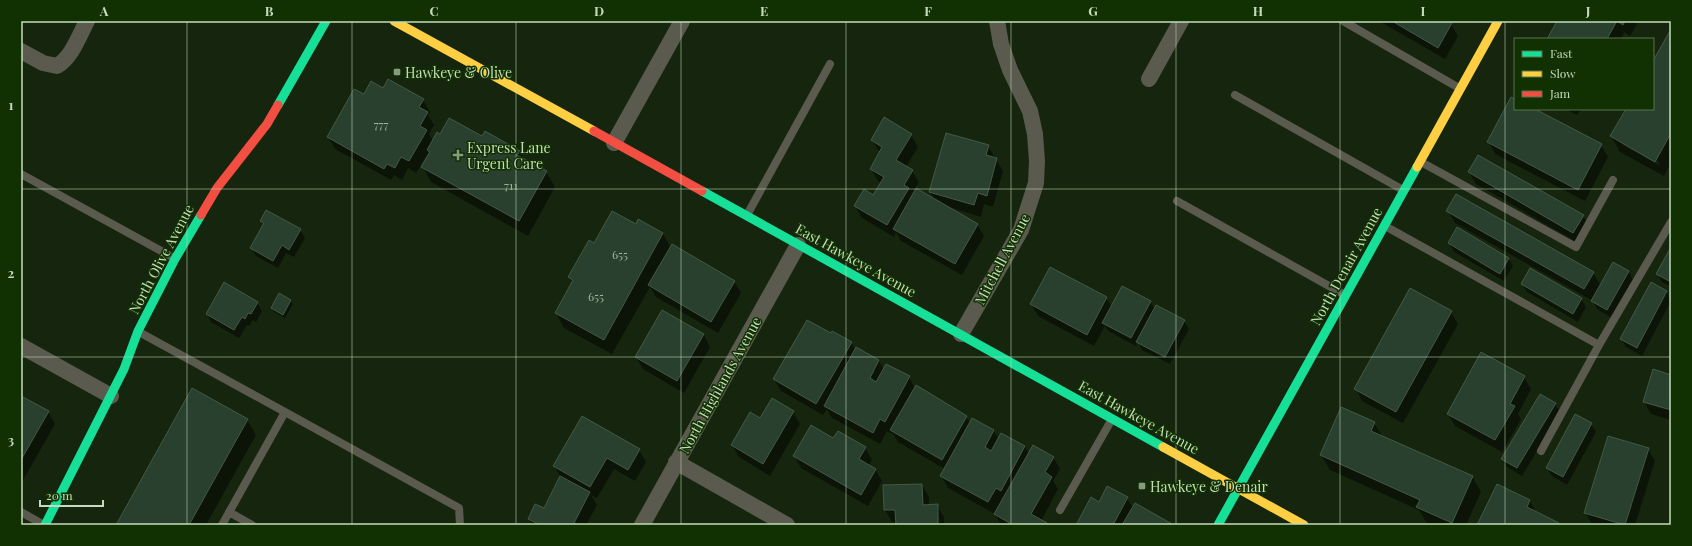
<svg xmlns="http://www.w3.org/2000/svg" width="1692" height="546" viewBox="0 0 1692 546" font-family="'Playfair Display',serif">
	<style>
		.shadow { fill: #0007; fill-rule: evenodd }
		.building { fill: #2a402e; stroke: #435946 }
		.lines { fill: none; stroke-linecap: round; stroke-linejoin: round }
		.lane { stroke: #5a5a4e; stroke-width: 8 }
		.street { stroke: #5a5a4e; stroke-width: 16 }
		.fast { stroke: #16e098; stroke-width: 9 }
		.slow { stroke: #ffcf43; stroke-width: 9 }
		.jam { stroke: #f24e42; stroke-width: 9 }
		.grid { fill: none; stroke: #c4dbbb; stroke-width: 1; stroke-opacity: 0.55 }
		.poi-dot { fill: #879c7e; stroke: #123103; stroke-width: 1.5 }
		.labels { text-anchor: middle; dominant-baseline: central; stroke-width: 3; stroke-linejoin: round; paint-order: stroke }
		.number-label { font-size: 12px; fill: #9eb498 }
		.poi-label { font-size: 14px; fill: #c4dbbb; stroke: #123103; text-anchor: start }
		.street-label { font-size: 14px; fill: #c4dbbb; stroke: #123103 }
		.neatline { fill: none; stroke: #c4dbbb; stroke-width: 1.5 }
		.grid-label { font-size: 13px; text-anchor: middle; font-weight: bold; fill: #c4dbbb }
	</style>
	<rect width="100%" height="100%" fill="#16260e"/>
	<path class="shadow" d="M1379,21H1446L1451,24L1458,36L1445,59Z
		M1558,21H1635L1637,24L1630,36L1624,32L1621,39H1548Z
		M1671,31V163L1664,176L1620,152L1611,136L1627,109H1653V63ZM1623,142L1660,163L1659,165L1623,145Z
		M384,90L423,100L430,112L428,115L434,125L429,134L433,141L441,135L483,137L519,151L524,160L546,172L555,187L528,236L431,182L423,167L430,153L429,151L416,173L408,168L402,180L394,175L391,180L335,149L328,137L364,95Z
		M1515,100V109H1532L1601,145L1608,157L1585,201L1495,154L1489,142Z
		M1566,109H1581L1577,115Z
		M911,135L918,147L906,167L912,171L919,182L915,189L935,201L930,192L988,146L1003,171L993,207L984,204L981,217L949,207L977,224L984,236L962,275L901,241L896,232L894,237L862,218L855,206L874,196L882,183L878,181L871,169L880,153L872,140Z
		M1469,172L1583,215L1590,227L1580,244L1476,184Z
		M1448,211L1593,273L1601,286L1613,263L1629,272L1633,280L1612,318L1597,309L1593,301L1455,223Z
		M261,221L300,230L305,238L294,257L286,253L278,268L256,256L251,248L264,225Z
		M636,225L663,234L671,248L734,281L741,293L718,333L656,297L650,287L612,354L564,328L556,313L573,283L570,277L594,245Z
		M1449,243L1508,258L1513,266L1504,281L1454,252Z
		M1671,249V287L1662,282L1657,274Z
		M1522,284L1581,299L1586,307L1578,322L1527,292Z
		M1651,284L1667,292L1671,301L1642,356L1626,347L1621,339Z
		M280,295L291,301L293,304L285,318L274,312L272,308Z
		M1106,298L1112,307L1150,302L1155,309L1184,321L1189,329L1170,364L1142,350L1138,342L1136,346L1108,331L1105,326L1094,346L1038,316L1031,304Z
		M257,303L262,311L256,322L253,320L249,326L247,325L239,338L211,322L207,314Z
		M1451,312L1458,324L1403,423L1362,401L1356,389Z
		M704,335L710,347L684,393L643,369L636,357Z
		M831,335L851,342L856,351L879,361L884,370L909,377L915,388L966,417L970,423L972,419L994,431L999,440L1001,435L1025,447L1029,454L1053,457L1060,469L1053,481L1058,489L1041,521L1046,525H1001L995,514L948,488L941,476L945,469L898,442L893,434L887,431L880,444L832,418L827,409L823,415L781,391L774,379Z
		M1482,353L1524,377L1531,389L1518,414L1521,419L1502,452L1455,426L1448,414Z
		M1671,376V420L1651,414L1644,402Z
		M21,397L48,412L55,424L22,482Z
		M1555,404L1560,412L1522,476L1507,467L1502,459Z
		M793,412L800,424L770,476L739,457L732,445L750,413L761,419Z
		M247,420L256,435L206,525H117Z
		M1374,423L1382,436L1472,476L1481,492L1466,525H1433L1426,522L1419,510L1330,470L1321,455Z
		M1591,424L1596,432L1567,485L1552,476L1547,468Z
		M834,439L865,448L872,460L869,466L875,469L882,481L868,506L801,468L794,456Z
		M1648,449L1655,461L1635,525L1592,524L1585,512Z
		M639,450L646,462L635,481L614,469L597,498L591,495L597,505L586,525H532L529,519L544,509L561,477L554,466Z
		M922,485L929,497V506L937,505L944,517V525H939V516H937V525H897L896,522H892L885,510L884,486Z
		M1498,486L1530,501L1536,512L1560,525H1479Z
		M1127,498L1133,508L1172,525H1077L1099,503Z"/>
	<path class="building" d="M1392,21H1448L1452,23L1438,48Z
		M1557,21H1625L1623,25L1617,21L1607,39H1547Z
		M1671,29V133L1655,162L1610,136L1626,109H1653V61Z
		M388,79L424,99L419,107L428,112L420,126L427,130L409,161L401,157L395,168L387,164L384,169L327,137L354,89L364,94L371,81L383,88Z
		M1511,97L1515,99V109H1535L1602,144L1578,190L1487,142Z
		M884,117L912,134L896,160L913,170L904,185L909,188L887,225L854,206L864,189L873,195L884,177L870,169L882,147L871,140Z
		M449,118L482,136L485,131L520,151L517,155L547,171L519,221L421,167L430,152L427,150L437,132L440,134Z
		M946,133L989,145L986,155L997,158L987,196L978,193L974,205L929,192Z
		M1478,155L1584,215L1573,233L1468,172Z
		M916,188L978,224L955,264L893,229Z
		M1456,194L1594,272L1584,289L1446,211Z
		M266,210L301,229L289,250L282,245L273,261L250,248L264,223L260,221Z
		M612,211L636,224L638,219L663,233L604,340L555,313L573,280L568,277L589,240L594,243Z
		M1457,227L1509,258L1500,274L1448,243Z
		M672,244L735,281L711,322L648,285Z
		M1671,247V282L1656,274Z
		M1613,262L1629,271L1607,310L1591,301Z
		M1050,267L1107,297L1087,335L1030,304Z
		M1530,268L1582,298L1573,314L1521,284Z
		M224,282L258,302L251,314L248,313L245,319L242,317L234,330L206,314Z
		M1651,282L1667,291L1637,348L1620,339Z
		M1122,286L1151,301L1131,338L1102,323Z
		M1410,288L1452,311L1396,412L1354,389Z
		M279,293L291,300L283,315L271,308Z
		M1156,305L1185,320L1165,357L1136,342Z
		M662,310L704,334L677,381L635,357Z
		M807,320L831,333L832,331L852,342L816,404L773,379Z
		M856,347L879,360L870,378L876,382L886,364L910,376L885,422L880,419L873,433L824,406Z
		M1481,352L1525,376L1510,404L1515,406L1495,440L1447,414Z
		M1653,369L1671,375V410L1643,402Z
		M916,385L967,416L942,460L890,430Z
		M192,388L248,419L189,525H116Z
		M1540,394L1556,403L1517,468L1501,459Z
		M21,396L49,411L21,460Z
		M772,398L794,411L763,464L731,445L750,412L760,418Z
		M1341,407L1375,422L1371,431L1473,476L1452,523L1416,507L1420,500L1320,455Z
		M1575,414L1592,423L1563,477L1546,468Z
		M582,416L640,449L628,470L607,458L590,487L553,466Z
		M972,418L994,430L985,447L991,451L1001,433L1025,446L1001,491L996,488L988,502L940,476Z
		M811,425L833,438L838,431L866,447L859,459L876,469L861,495L793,456Z
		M1608,436L1649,448L1625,525L1584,513Z
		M1033,445L1054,457L1045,472L1052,477L1031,514L1047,523L1046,525H1013L994,514Z
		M560,476L590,492L574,523L578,525H540L528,519L535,504L544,508Z
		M922,484L923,505L938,504V525H896L895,510H884L883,485Z
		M1497,484L1530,500L1527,507L1559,523L1558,525H1477Z
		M1107,486L1128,497L1113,525H1076L1091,497L1099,502Z
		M1135,503L1172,524V525H1122Z"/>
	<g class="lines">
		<path class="lane" d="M1343,21L1459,88
			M1235,95L1403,190
			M1421,162L1576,247L1613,180
			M21,174L174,258
			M1177,201L1345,295
			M747,215L830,64
			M1385,226L1599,345L1671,222
			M139,332L285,412
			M1541,451L1599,345
			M1060,510L1112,419
			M21,512L44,525
			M229,512L252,525
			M222,525L285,412L459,508L460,525"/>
		<path class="street" d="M21,51L43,63L57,66C72,57 79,36 87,21
			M1149,79L1181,21
			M614,143L682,21
			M961,334L1021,230L1036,183L1037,161L1035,134L1030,111L1010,70L1001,44L997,21
			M21,346L111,396
			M676,462L787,525
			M642,525L798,245"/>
		<path class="fast" d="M278,105L326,21
			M702,191L1163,447
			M45,525L124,369L138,331L175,259L201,215
			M1218,525L1417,167"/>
		<path class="slow" d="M394,21L594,131
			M1417,167L1498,21
			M1163,447L1304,525"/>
		<path class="jam" d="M594,131L702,191
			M201,215L217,188L267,124L278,105"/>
	</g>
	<path class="grid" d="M187,21V525M352,21V525M516,21V525M681,21V525M846,21V525M1011,21V525M1176,21V525M1340,21V525M1505,21V525M21,189H1671M21,357H1671"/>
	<g class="poi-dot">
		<rect x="393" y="68" width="8" height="8" rx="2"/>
		<path d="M456 149h4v4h4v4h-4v4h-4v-4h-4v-4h4z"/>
		<rect x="1138" y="482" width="8" height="8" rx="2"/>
	</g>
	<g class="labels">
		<g class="number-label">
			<text x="381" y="124">777</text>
			<text x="511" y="185">711</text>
			<text x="620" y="254">655</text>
			<text x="596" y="296">655</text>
		</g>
		<g class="poi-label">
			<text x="405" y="72">Hawkeye &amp; Olive</text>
			<text x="467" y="147">Express Lane<tspan x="467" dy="16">Urgent Care</tspan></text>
			<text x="1150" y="486">Hawkeye &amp; Denair</text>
		</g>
		<g class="street-label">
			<text transform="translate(161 259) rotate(-62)">North Olive Avenue</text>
			<text transform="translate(1002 259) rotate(-62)">Mitchell Avenue</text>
			<text transform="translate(856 260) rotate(29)">East Hawkeye Avenue</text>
			<text transform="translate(1346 266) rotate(-61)">North Denair Avenue</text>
			<text transform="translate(720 385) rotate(-61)">North Highlands Avenue</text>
			<text transform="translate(1139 417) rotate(29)">East Hawkeye Avenue</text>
		</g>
	</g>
	<rect width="1692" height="546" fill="none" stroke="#123103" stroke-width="44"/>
	<rect x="1514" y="38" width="140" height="72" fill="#123103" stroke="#59754d"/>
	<rect x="1522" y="51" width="20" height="6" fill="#16e098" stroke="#59754d"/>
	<text x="1550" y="58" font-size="12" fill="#c4dbbb">Fast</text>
	<rect x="1522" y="71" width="20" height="6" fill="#ffcf43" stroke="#59754d"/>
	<text x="1550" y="78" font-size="12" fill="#c4dbbb">Slow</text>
	<rect x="1522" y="91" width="20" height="6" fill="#f24e42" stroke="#59754d"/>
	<text x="1550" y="98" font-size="12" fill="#c4dbbb">Jam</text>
	<path d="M40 500v6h63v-6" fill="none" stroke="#c4dbbb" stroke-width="2"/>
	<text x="46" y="500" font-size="12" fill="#c4dbbb" stroke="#123103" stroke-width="3" paint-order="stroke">20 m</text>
	<rect x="22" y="22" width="1648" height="502" class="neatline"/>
	<g class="grid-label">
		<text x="104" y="16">A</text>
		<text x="269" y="16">B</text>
		<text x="434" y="16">C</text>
		<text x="599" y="16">D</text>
		<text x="764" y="16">E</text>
		<text x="928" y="16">F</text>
		<text x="1093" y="16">G</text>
		<text x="1258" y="16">H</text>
		<text x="1423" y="16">I</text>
		<text x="1588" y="16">J</text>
		<text x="11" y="110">1</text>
		<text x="11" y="278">2</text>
		<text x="11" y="445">3</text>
	</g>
</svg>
